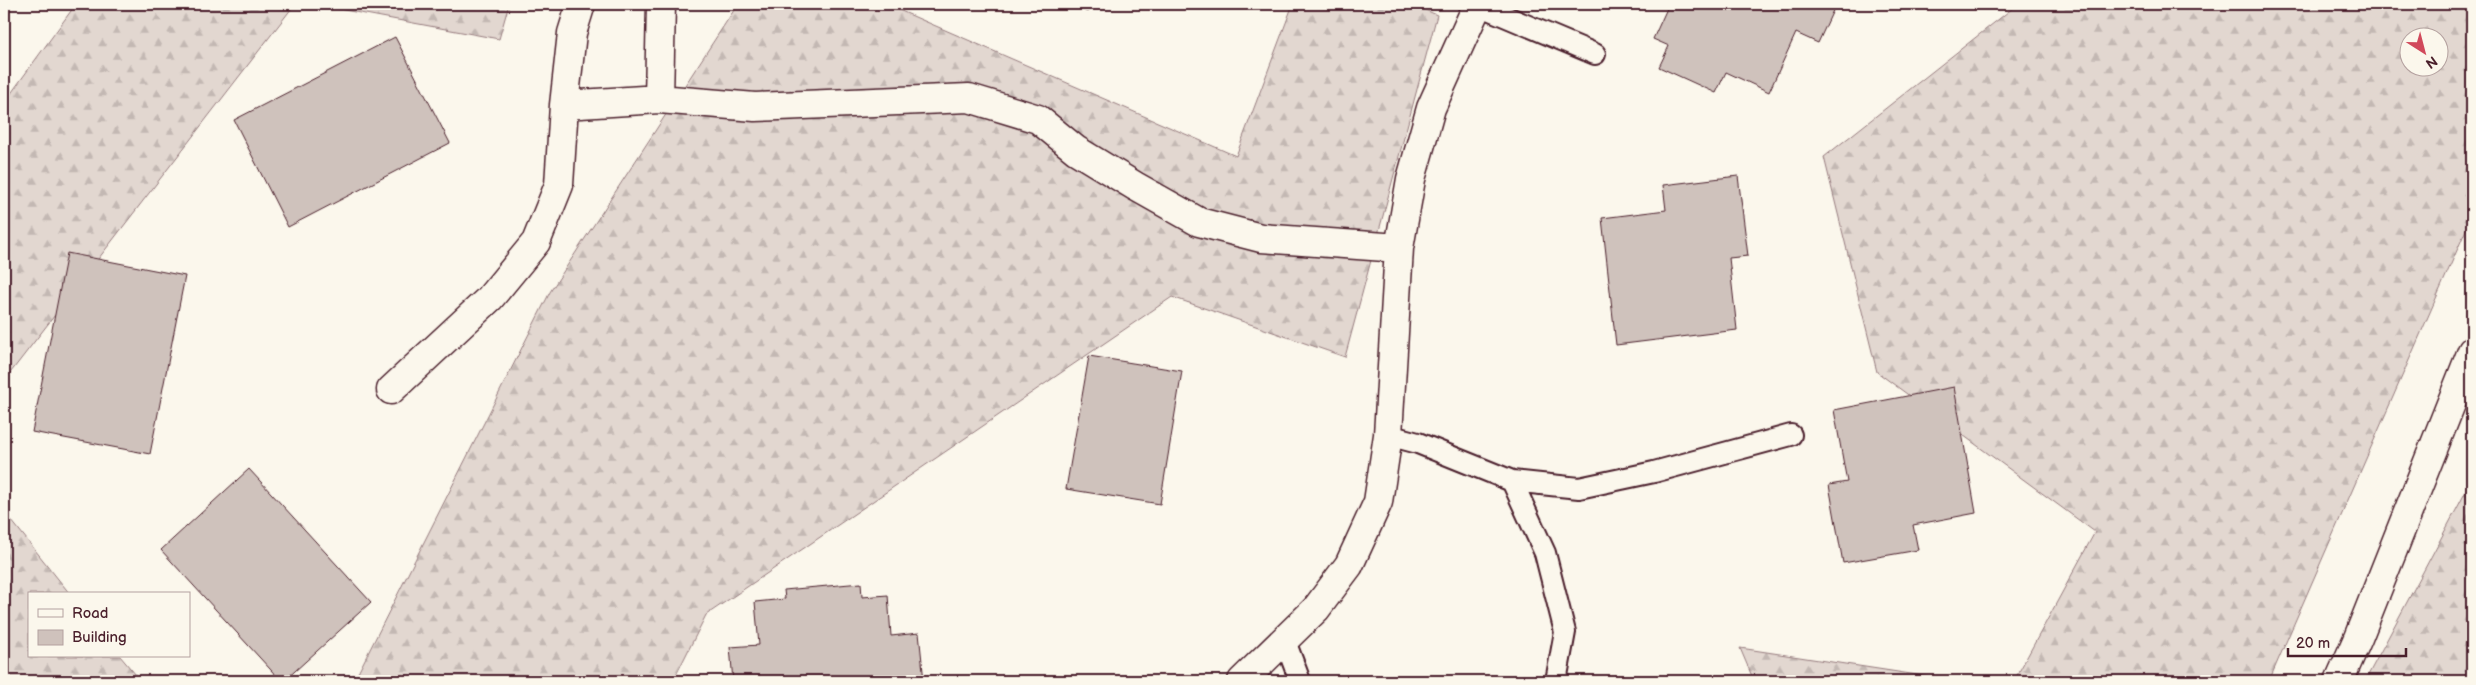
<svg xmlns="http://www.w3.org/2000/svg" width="2476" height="685" viewBox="0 0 2476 685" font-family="'Balsamiq Sans',sans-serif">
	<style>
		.forest { fill: url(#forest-firs); stroke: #967b7e; fill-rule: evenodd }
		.building { fill: #cfc2bc; stroke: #4a1f2b }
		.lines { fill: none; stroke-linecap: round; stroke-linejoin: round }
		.service-casing { stroke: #4a1f2b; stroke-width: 24 }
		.minor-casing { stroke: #4a1f2b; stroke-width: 31 }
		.service { stroke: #fbf7ec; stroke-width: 20 }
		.minor { stroke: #fbf7ec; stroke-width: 28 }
	</style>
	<defs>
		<pattern id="forest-firs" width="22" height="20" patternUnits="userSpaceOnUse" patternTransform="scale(1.25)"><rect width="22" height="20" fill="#e2d7d0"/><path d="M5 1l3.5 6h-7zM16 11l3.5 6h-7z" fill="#c3b8b3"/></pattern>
	</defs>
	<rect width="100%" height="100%" fill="#fbf7ec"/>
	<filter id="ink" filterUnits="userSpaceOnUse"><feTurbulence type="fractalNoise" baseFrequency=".02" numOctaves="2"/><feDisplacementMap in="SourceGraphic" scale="10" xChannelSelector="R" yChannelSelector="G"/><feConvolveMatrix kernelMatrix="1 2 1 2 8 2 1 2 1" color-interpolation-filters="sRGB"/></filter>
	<g filter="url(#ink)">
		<path class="forest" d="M76,4H295L4,381V103Z
			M312,4H509L499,39Z
			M738,4H885L1236,156L1293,4H1411L1437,15L1345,357L1172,297L706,615L673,681H354L550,292Z
			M2018,4H2472V216L2269,681H2014L2095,532L1877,372L1824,157ZM2408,38H2438V68H2408Z
			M2472,480V681H2365Z
			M4,511L70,594H29V656H120L141,681H4Z
			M1740,648L1957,681H1754Z"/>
		<path class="building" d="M1073,4H1093L1087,12Z
			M1669,4H1836L1818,43L1796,33L1769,92L1726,72L1716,93L1659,67L1669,46L1653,39Z
			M395,37L450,143L288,227L234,120Z
			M1738,176L1748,256L1729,258L1737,330L1616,345L1602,218L1666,210L1663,185Z
			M67,253L185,276L150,454L32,432Z
			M1089,356L1182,371L1160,504L1066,489Z
			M1954,387L1976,513L1913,525L1918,550L1843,563L1829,485L1847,482L1834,410Z
			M249,469L371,602L284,681H281L161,550Z
			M861,583L862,597L888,595L891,636L919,633L924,681H733L730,647L759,645L755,602L785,599L784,590Z"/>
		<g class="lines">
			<defs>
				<path id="service" d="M1476,4L1595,54
					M1388,435L1418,443L1512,481L1545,553L1565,632L1556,681
					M1512,481L1579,488L1654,472L1791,435
					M1285,641L1300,681"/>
				<path id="minor" d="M659,99L661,4
					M564,105L659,99L755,107L969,98L1038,119L1076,150L1135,186L1199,222L1261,238L1399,248
					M391,390L490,298L536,242L559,185L564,105L572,33L581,4
					M1242,681L1316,609L1349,565L1378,502L1388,435L1399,248L1411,179L1431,108L1478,4
					M2339,681L2358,638L2472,351"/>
			</defs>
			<use href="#service" class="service-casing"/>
			<use href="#minor" class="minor-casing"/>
			<use href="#service" class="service"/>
			<use href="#minor" class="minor"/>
		</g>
	</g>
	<rect width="2476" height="685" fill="none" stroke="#fbf7ec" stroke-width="20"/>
	<rect x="10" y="10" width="2456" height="665" fill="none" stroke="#4a1f2b" stroke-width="2" filter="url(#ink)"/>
	<rect x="28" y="592" width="162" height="65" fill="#fbf7ec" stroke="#b4a19f"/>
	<rect x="38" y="609" width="25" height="8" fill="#fbf7ec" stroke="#b4a19f"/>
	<text x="72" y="618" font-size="15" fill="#4a1f2b">Road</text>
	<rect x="38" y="630" width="25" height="15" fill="#cfc2bc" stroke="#b4a19f"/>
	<text x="72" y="642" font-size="15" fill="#4a1f2b">Building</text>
	<g transform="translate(2424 52) rotate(144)"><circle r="24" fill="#fbf7ec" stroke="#b4a19f"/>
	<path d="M0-4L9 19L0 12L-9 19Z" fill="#d1495b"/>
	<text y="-8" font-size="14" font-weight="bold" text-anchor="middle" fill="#4a1f2b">N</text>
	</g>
	<path d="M2288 648v8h118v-8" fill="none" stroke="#4a1f2b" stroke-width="2.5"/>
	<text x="2296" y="648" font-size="15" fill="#4a1f2b" stroke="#fbf7ec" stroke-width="4" paint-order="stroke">20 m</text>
</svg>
